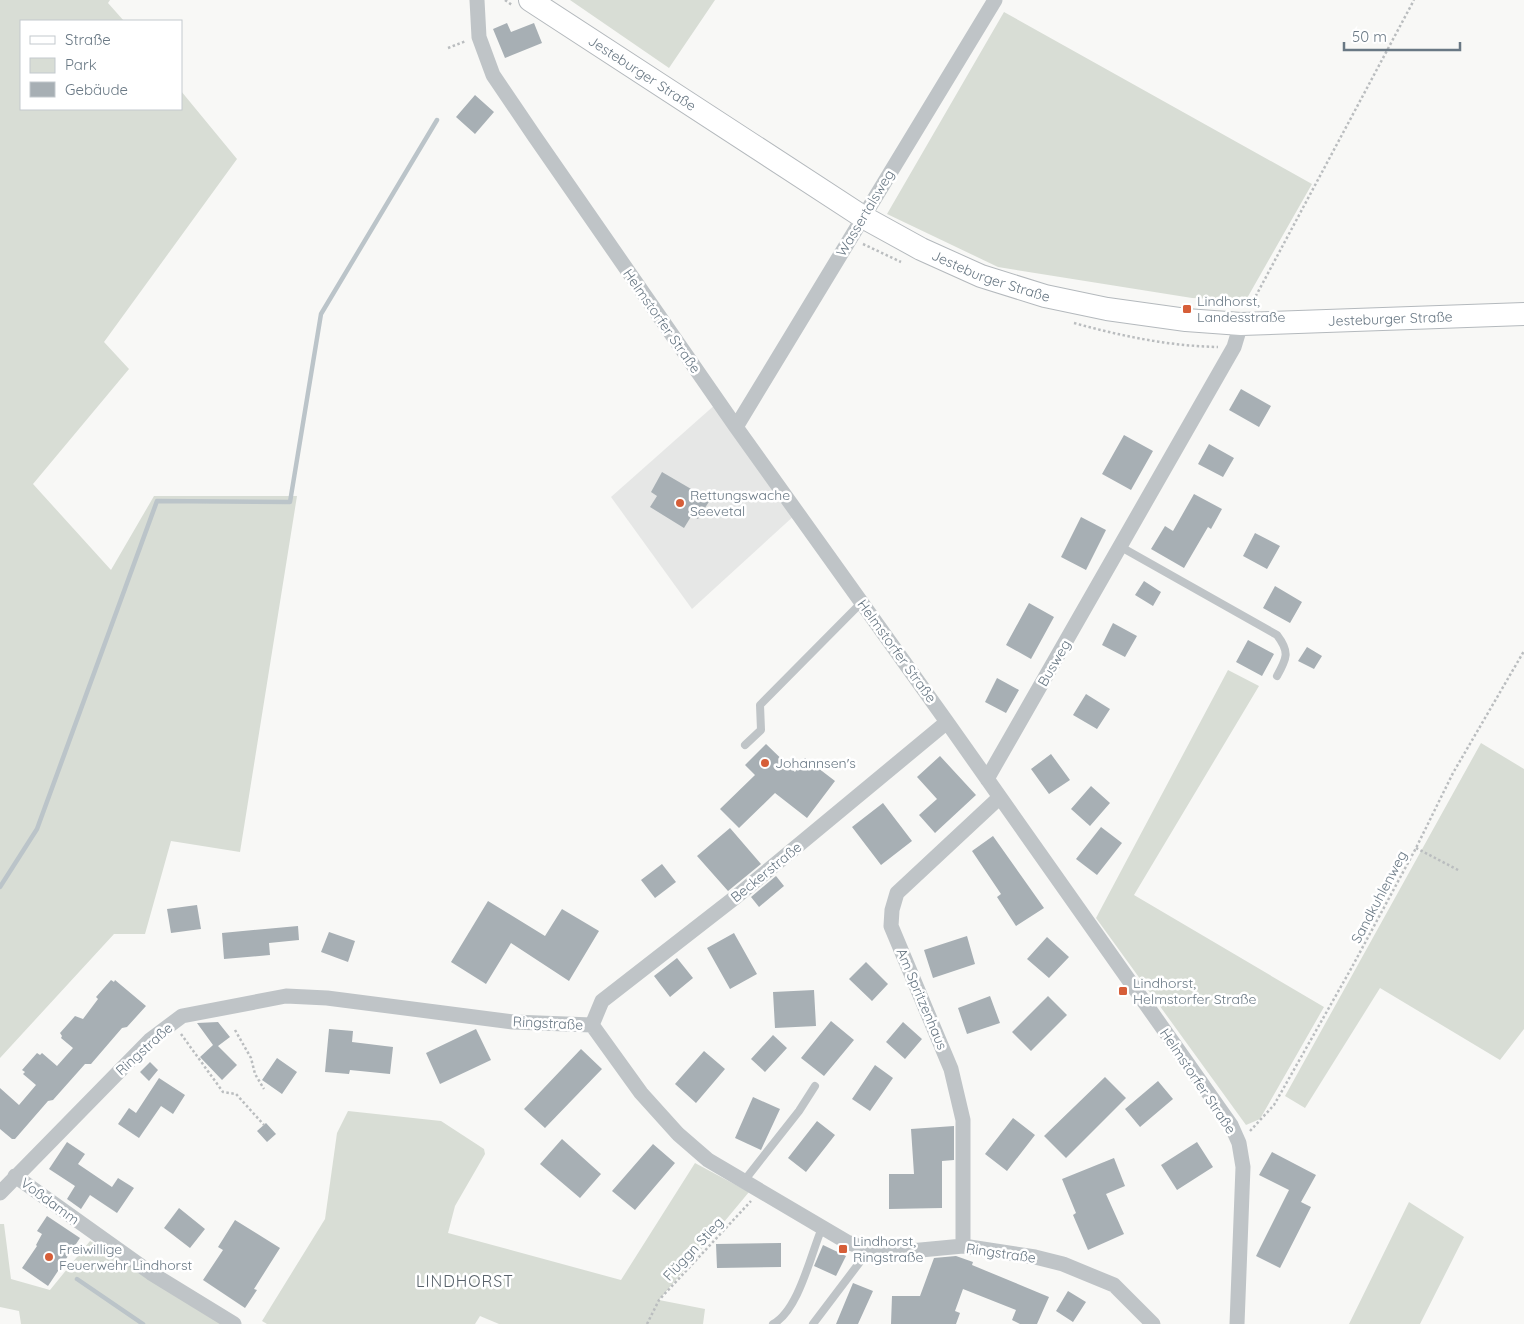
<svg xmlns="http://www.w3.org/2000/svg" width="1524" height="1324" viewBox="0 0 1524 1324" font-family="Quicksand,sans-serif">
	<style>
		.built { fill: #e6e7e6 }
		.green { fill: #d8ddd5 }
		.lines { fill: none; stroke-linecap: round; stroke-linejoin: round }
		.stream { stroke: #bbc4c9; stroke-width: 4.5 }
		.building { fill: #a7afb4 }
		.secondary-casing { stroke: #b4b9bd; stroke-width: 24 }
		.path { stroke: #babdbf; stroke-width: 2.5; stroke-dasharray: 2.5 2.5; stroke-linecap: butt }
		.lane { stroke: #bfc4c7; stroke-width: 8 }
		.street { stroke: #bfc4c7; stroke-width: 15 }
		.secondary { stroke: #fff; stroke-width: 22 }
		.poi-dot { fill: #d65e38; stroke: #fff; stroke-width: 2 }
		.labels { text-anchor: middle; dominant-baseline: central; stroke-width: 5; stroke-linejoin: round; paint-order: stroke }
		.street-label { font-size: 14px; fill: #697884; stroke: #fff }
		.poi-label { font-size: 14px; fill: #697884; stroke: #fff; text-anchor: start }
		.quarter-label { font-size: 16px; letter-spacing: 1px; fill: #57616a; stroke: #fff }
	</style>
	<rect width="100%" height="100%" fill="#f8f8f6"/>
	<path class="built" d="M717,403L796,514L692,609L611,497Z"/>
	<path class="green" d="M0,0H110L108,3L124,21H21V109H181V91L237,159L104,342L129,369L33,484L111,570L154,496H297L240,852L171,841L145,934H114L0,1058Z
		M570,0H715L669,68Z
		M1004,12L1312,184L1246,300L1192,298L998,267L887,214Z
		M1228,670L1259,686L1134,895L1324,1007L1260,1119L1246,1125L1096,918Z
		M1481,743L1524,769V1029L1500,1060L1380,988L1305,1108L1285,1096Z
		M348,1111L441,1121L484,1149L485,1154L455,1206L448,1233L621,1280L695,1163L749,1192L659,1300L705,1309L703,1324H499L480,1316L475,1324H267L262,1321L325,1219L337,1133Z
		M1409,1202L1464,1237L1420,1324H1349Z
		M0,1224H4L11,1279L50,1290L90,1241L226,1324H21L19,1311L0,1307Z"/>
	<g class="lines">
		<path class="stream" d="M0,887L37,829L157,501L290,502L321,314L437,120
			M77,1279L143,1324"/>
	</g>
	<path class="building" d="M507,23L511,32L534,23L542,43L505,58L493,29Z
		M475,95L494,112L475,134L456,117Z
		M1241,389L1271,406L1259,427L1229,410Z
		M1124,435L1153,451L1131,490L1102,474Z
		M1209,444L1234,458L1223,477L1198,464Z
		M662,472L710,500L698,519L692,515L684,528L650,507L657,496L651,492Z
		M1194,494L1222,509L1211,529L1208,527L1184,568L1151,549L1165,526L1173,531Z
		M1081,517L1106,530L1086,570L1061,557Z
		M1255,533L1280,546L1267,569L1243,556Z
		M1144,581L1161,592L1153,606L1135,595Z
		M1275,586L1302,602L1290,623L1263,608Z
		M1029,603L1054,617L1031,659L1006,645Z
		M1113,623L1137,636L1125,657L1102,645Z
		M1248,640L1274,654L1262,676L1236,662Z
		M1307,647L1322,656L1314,669L1298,661Z
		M997,678L1019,690L1006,713L985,702Z
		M1086,694L1110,709L1097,729L1073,715Z
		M766,744L795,772L805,758L835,781L807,818L775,793L739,828L720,809L755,775L745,765Z
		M1051,754L1070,780L1049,794L1031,769Z
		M940,756L976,795L935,833L919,815L937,799L917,777Z
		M1091,786L1110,803L1090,826L1071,809Z
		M883,803L912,841L881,865L852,827Z
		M1101,827L1122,843L1097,875L1076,859Z
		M730,828L761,864L728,891L697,856Z
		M993,836L1044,908L1016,926L997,897L1001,894L972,851Z
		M662,864L676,882L655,898L641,880Z
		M776,876L784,886L759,907L751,897Z
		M488,901L545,936L562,909L599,931L569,981L511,943L486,984L451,962Z
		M197,905L201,929L171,933L167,909Z
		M298,926L299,940L269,943L270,955L224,959L222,933Z
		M329,932L355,941L348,962L321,952Z
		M734,933L757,974L730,989L707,948Z
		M967,936L975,964L933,978L924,950Z
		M1047,937L1069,957L1049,978L1027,959Z
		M677,958L693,978L670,997L654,976Z
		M866,962L888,984L872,1001L849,979Z
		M111,980L114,982L115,980L146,1006L127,1027L122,1028L91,1064H85L53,1100L48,1101L15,1139H12L0,1129V1088L19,1105L36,1085L23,1074L25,1072L22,1070L37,1053L40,1055L42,1053L57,1066L73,1048L61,1038L62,1036L60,1033L75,1016L83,1019L98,999L96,997Z
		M814,990L816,1026L775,1028L773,992Z
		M990,996L1000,1023L967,1034L958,1008Z
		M1048,996L1067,1015L1031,1051L1012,1032Z
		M831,1021L854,1040L824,1076L801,1058Z
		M218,1022L230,1037L218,1046L237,1065L222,1080L200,1057L213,1045L197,1023Z
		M903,1022L922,1039L905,1059L886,1042Z
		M329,1029L353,1031L352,1042L393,1047L390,1074L350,1070L349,1074L325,1072Z
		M476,1029L491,1060L440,1084L426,1053Z
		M773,1035L787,1048L765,1072L751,1059Z
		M581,1049L602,1069L545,1128L524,1109Z
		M704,1051L725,1069L696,1103L675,1084Z
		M277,1058L297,1072L282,1094L262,1080Z
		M150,1062L158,1070L149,1081L140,1072Z
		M875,1065L893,1078L870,1111L852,1099Z
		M1105,1077L1126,1098L1066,1158L1044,1136Z
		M159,1078L185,1095L173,1114L161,1106L139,1138L118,1124L129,1108L136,1113Z
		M1158,1081L1173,1099L1140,1127L1125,1109Z
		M753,1097L780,1109L761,1150L735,1138Z
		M1013,1118L1035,1135L1007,1171L985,1154Z
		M817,1121L835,1135L806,1172L788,1158Z
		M266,1123L276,1134L267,1142L257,1131Z
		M954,1126V1160L942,1161V1208L889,1209V1174H914L911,1129Z
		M562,1139L601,1174L580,1198L540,1164Z
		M67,1142L85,1154L78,1164L112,1187L118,1178L134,1188L117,1213L90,1195L81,1209L67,1199L75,1186L49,1169Z
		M1197,1142L1213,1167L1177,1190L1161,1165Z
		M653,1144L675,1163L635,1210L612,1191Z
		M1272,1152L1316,1175L1301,1202L1311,1207L1280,1268L1256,1256L1289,1190L1259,1175Z
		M1114,1158L1125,1186L1106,1194L1124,1234L1088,1250L1073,1215L1076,1213L1062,1179Z
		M179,1208L205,1229L190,1248L164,1228Z
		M47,1216L80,1238L48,1286L22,1268L37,1246L36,1245L42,1234L37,1231Z
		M235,1220L280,1248L254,1289L257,1290L245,1308L203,1280L223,1250L218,1247Z
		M781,1243V1267L717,1268L716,1244Z
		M823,1245L846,1256L836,1276L814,1266Z
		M956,1256L973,1262L972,1265L1049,1297L1037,1324H1020L1012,1320L1016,1310L963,1289L955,1311L960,1313L956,1324H891L892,1296H920L934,1258Z
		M853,1283L873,1291L858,1324H836Z
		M1068,1291L1086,1302L1073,1322L1056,1311Z"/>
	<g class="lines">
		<defs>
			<g id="secondary">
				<path id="s1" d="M530,0L863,217L921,249L981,276L1045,296L1107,309L1186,320L1241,324L1524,314"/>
			</g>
		</defs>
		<use href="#secondary" class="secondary-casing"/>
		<path class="path" d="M505,0L512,5
			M448,48L466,41
			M863,244L901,262
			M1251,305L1414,0
			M1074,323C1121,336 1169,346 1218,347
			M1416,848L1460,871
			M235,1030L251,1058L255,1074L264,1089
			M181,1034L223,1092L236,1094L264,1125
			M1250,1131L1274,1105L1352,967L1416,848L1453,773L1524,651
			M647,1324L659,1300L751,1201"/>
		<path class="lane" d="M1121,547L1277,635C1290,652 1287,658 1277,676
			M745,745L761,730L760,705L862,602
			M744,1181L799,1111L815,1086
			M773,1324C799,1310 811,1253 822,1228
			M813,1324L869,1250"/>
		<path class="street" d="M477,0L479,37L493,75L535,137L736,427L947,722L1231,1125L1239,1143L1243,1167L1237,1324
			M736,427L995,0
			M987,779L1234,347L1241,324
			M592,1025L641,1093L678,1134L708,1160L847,1242L869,1250L910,1251L963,1246L1035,1257L1063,1264L1114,1285L1153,1324
			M592,1025L602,1001L737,896L947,722
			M15,1176L151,1273L234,1324
			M0,1193L150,1040L182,1016L286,996L327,998L513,1022L592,1025
			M963,1246V1120L951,1069L891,926L892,910L897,893L1000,797"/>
		<use href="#secondary" class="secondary"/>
	</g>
	<g class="poi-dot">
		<rect x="1182" y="304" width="10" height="10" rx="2.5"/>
		<circle cx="680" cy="503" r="5"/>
		<circle cx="765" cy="763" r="5"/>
		<rect x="1118" y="986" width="10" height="10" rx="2.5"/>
		<rect x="838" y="1244" width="10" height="10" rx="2.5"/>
		<circle cx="49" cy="1257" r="5"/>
	</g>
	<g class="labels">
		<g class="street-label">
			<text stroke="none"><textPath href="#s1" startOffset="134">Jesteburger Straße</textPath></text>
			<text transform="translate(865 213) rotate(-59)">Wassertalsweg</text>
			<text stroke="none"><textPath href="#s1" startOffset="539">Jesteburger Straße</textPath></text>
			<text stroke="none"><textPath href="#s1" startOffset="944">Jesteburger Straße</textPath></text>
			<text transform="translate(662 321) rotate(55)">Helmstorfer Straße</text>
			<text transform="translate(897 651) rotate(54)">Helmstorfer Straße</text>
			<text transform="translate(1054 663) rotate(-60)">Busweg</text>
			<text transform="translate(766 872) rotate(-39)">Beckerstraße</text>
			<text transform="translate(1379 897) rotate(-62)">Sandkuhlenweg</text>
			<text transform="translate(922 999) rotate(67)">Am Spritzenhaus</text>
			<text transform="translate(548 1023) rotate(3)">Ringstraße</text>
			<text transform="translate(144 1049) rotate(-42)">Ringstraße</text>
			<text transform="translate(1198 1081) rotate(56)">Helmstorfer Straße</text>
			<text transform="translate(50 1201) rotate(36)">Voßdamm</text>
			<text transform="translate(693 1249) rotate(-47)">Flüggn Stieg</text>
			<text transform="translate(1001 1253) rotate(8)">Ringstraße</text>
		</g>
		<g class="poi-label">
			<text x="1197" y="301">Lindhorst,<tspan x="1197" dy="16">Landesstraße</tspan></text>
			<text x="690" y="495">Rettungswache<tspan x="690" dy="16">Seevetal</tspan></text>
			<text x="775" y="763">Johannsen's</text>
			<text x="1133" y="983">Lindhorst,<tspan x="1133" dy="16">Helmstorfer Straße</tspan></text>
			<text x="853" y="1241">Lindhorst,<tspan x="853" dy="16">Ringstraße</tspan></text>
			<text x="59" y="1249">Freiwillige<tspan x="59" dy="16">Feuerwehr Lindhorst</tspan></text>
		</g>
		<g class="quarter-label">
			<text x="465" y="1281">LINDHORST</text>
		</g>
	</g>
	<rect x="20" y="20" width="162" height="90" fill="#ffffff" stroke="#c3c9ce"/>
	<rect x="30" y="36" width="25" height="8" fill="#ffffff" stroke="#c3c9ce"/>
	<text x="65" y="45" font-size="15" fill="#697884">Straße</text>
	<rect x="30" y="58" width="25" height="15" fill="#d8ddd5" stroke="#c3c9ce"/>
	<text x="65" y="70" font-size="15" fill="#697884">Park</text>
	<rect x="30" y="82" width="25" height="15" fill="#a7afb4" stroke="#c3c9ce"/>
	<text x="65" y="95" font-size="15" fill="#697884">Gebäude</text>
	<path d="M1344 42v8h116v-8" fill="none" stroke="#697884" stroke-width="2.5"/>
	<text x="1352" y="42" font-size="15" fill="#697884" stroke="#ffffff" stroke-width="4" paint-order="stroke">50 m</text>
</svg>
